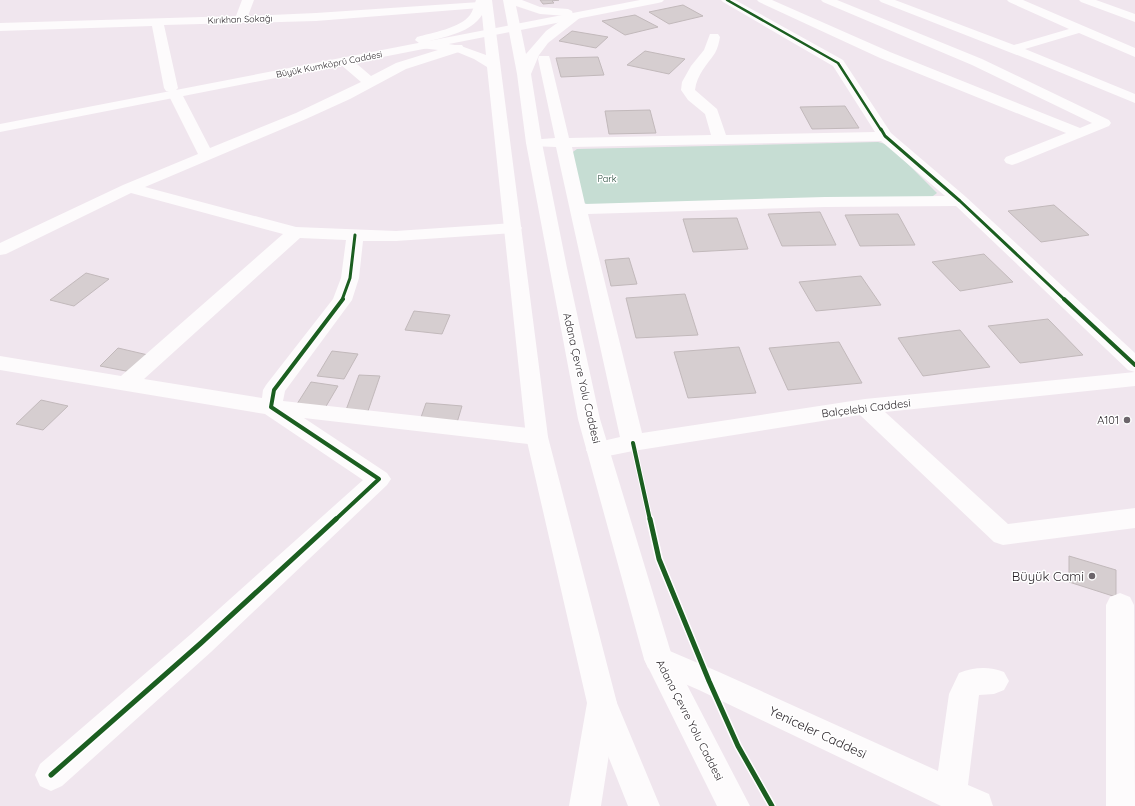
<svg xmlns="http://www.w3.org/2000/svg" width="1135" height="806" viewBox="0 0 1135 806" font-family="Quicksand,sans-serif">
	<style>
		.green { fill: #c6ddd3 }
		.building { fill: #d6ced0; stroke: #c2b9bb }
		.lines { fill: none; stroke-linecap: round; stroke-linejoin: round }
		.minor { fill: #fdfbfc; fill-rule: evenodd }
		.major { fill: #fdfbfc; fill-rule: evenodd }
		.highway { fill: #fdfbfc; fill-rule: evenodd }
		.cycleway-far3-casing { stroke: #fff; stroke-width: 4 }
		.cycleway-far2-casing { stroke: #fff; stroke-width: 5 }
		.cycleway-far1-casing { stroke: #fff; stroke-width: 6 }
		.cycleway-casing { stroke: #fff; stroke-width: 8 }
		.cycleway-far3 { stroke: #1b5e20; stroke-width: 2.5 }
		.cycleway-far2 { stroke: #1b5e20; stroke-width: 3 }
		.cycleway-far1 { stroke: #1b5e20; stroke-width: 4 }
		.cycleway { stroke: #1b5e20; stroke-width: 5 }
		.poi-dot { fill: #6c656b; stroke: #fff; stroke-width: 1.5 }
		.labels { text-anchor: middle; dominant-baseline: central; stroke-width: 3; stroke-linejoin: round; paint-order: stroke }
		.far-street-label { font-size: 9px; fill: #251f24; stroke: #fff }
		.far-park-label { font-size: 9px; fill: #1b4030; stroke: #fff }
		.street-label { font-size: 11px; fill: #251f24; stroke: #fff }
		.poi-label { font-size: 11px; fill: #251f24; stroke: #fff; text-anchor: end }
		.near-poi-label { font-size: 13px; fill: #251f24; stroke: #fff; text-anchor: end }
		.near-street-label { font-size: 13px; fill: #251f24; stroke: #fff }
	</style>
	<rect width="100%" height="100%" fill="#f0e6ee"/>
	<path class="green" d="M878,142L889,145L937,193L929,199L596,208L582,202L570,154L577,149Z"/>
	<path class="building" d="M540,0H559L552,1L554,3L543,4Z
		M683,5L703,16L669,24L649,12Z
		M635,15L658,27L625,35L602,21Z
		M572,31L608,37L596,48L559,41Z
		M645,51L685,59L669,74L627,65Z
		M598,57L604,75L561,77L556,58Z
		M845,106L859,128L812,129L800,107Z
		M650,110L656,133L609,134L605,111Z
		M1054,205L1089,235L1041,242L1008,211Z
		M820,212L836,245L782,246L768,214Z
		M898,214L915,245L860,246L845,215Z
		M737,218L748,249L693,252L683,219Z
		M984,254L1013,282L960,291L932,262Z
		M629,258L637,284L611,286L605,260Z
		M86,273L109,279L74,306L50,300Z
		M861,276L881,305L816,311L799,282Z
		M685,294L698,335L636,338L626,298Z
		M414,311L450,315L442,334L405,330Z
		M1048,319L1083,355L1020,363L988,326Z
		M960,330L990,367L923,376L898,338Z
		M839,342L862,383L788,390L769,348Z
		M739,347L756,393L688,398L674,352Z
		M118,348L148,355L131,372L100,366Z
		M332,351L358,354L344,379L317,376Z
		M359,375L380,376L368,411L346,410Z
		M311,382L338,386L325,408L297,404Z
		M41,400L68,406L43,430L16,424Z
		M426,403L462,406L456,426L419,423Z
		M1069,556L1116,570V597L1069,582Z"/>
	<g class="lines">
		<path class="minor" d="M242,0H254L248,16L316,13L480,2L484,3L486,5L484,7L480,8L316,21L164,25L178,88L176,90L180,91L182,94L210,148L296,113L361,82L340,64L339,61L340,58H350L371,76L396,63L454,45H462L464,48L462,51L406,69L350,99L306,119L145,187L296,227L396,231L513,223L519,224L522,228L519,232L513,233L396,241H363L359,278L352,300L285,391L283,401L537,429L545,431L548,437L545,443L537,445L304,418L387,473L391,479L387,485L211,652L62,786L51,791L40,786L35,775L40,764L191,634L363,480L265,414L0,370V356L121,376L283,234L131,193L6,254L0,255V243L123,185L198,154L168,94L170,92L166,91L164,88L152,26L0,31V23L236,16ZM300,238L346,240L341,278L333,299L266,385L263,390L262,398L144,379Z
			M721,0H735L843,60L891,133L966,197L1135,353V372L1128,370L956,206L825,207L588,214L642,433L865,399L1135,372V386L885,412L1008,524L1135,508V528L1003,545L994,542L860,415L633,451L598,458L590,456L586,450L590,444L620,437L556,147L529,146L526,143L529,140L555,138L538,59L539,56H549L550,59L569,138L711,135L705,114L688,100L681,90L682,82L691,66L704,50L710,34H718L720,37C719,42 718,48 715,53C707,65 697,74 695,90L717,109L726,135L875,132L833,66L723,2ZM881,141L945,196L825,197L585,204L572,147Z
			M757,0H772L890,52L1080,128L1092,123L972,65L823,2L821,0H837L982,59L1109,120L1111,123L1109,126L1018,163L1012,165L1006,163L1004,160L1006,157L1066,133L880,58L759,2Z
			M879,0H895L1014,45L1069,29L1009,2L1007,0H1023L1135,48V57L1079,33L1025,49L1135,94V103L1035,62L881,2Z
			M1079,0H1096L1135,14V22L1081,2Z
			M1120,593L1130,597L1134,605L1135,806H1106V605L1110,597Z
			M658,646L719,672L938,771L949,694L959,673C974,667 989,666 1004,672L1009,681L1004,690L994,694L979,695L968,785L989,794L993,806H941L699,690L648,668L644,659L648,650Z
			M602,689L613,693L617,703L601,806H569L587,703L591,693Z"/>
		<path class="major" d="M640,0H664L662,2L658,3L0,132V124Z"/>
		<path class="highway" d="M476,0H492L548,437L617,703L660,806H628L587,703L526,437L487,67L474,59L457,52L420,48L418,45L419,43L415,40L417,37C431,33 461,28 470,15C473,11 474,5 476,0ZM482,15L486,55L461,46L430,41C448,36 471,32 482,15Z
			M503,0H522L540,7L568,9L572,11L573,14H579L581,17L548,43L539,55L531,74L542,143L567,268L600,419L672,656L750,806H717L644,659L578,419L526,143L517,74ZM516,6L540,14L567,16L546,31L526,54Z"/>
		<defs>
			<path id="cycleway-far3" d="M727,0L838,63L881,130"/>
			<path id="cycleway-far2" d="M881,129L885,136L960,201L1065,300
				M342,300L350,278L355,235"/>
			<path id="cycleway-far1" d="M1064,299L1135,365
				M633,443L650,520
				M335,520L379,479L271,407L274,390L343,299"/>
			<path id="cycleway" d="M650,519L659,559L709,681L738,746L772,806
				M51,775L201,643L336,519"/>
		</defs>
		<use href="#cycleway-far3" class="cycleway-far3-casing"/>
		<use href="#cycleway-far2" class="cycleway-far2-casing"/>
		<use href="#cycleway-far1" class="cycleway-far1-casing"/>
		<use href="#cycleway" class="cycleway-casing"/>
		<use href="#cycleway-far3" class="cycleway-far3"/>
		<use href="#cycleway-far2" class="cycleway-far2"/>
		<use href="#cycleway-far1" class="cycleway-far1"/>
		<use href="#cycleway" class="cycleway"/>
	</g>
	<g class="poi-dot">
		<circle cx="1127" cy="420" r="4"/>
		<circle cx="1092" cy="576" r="4"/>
	</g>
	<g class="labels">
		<g class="far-street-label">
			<text transform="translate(240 19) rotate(-2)">Kırıkhan Sokağı</text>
			<text transform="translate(329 64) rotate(-11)">Büyük Kumköprü Caddesi</text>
		</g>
		<g class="far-park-label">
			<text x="607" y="178">Park</text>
		</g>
		<g class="street-label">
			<text transform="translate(582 378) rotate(77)">Adana Çevre Yolu Caddesi</text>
			<text transform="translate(866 408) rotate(-7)">Balçelebi Caddesi</text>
			<text transform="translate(690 720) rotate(63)">Adana Çevre Yolu Caddesi</text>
		</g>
		<g class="poi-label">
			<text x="1119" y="420">A101</text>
		</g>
		<g class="near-poi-label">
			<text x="1084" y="576">Büyük Cami</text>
		</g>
		<g class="near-street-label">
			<text transform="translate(818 732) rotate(25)">Yeniceler Caddesi</text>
		</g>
	</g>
</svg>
